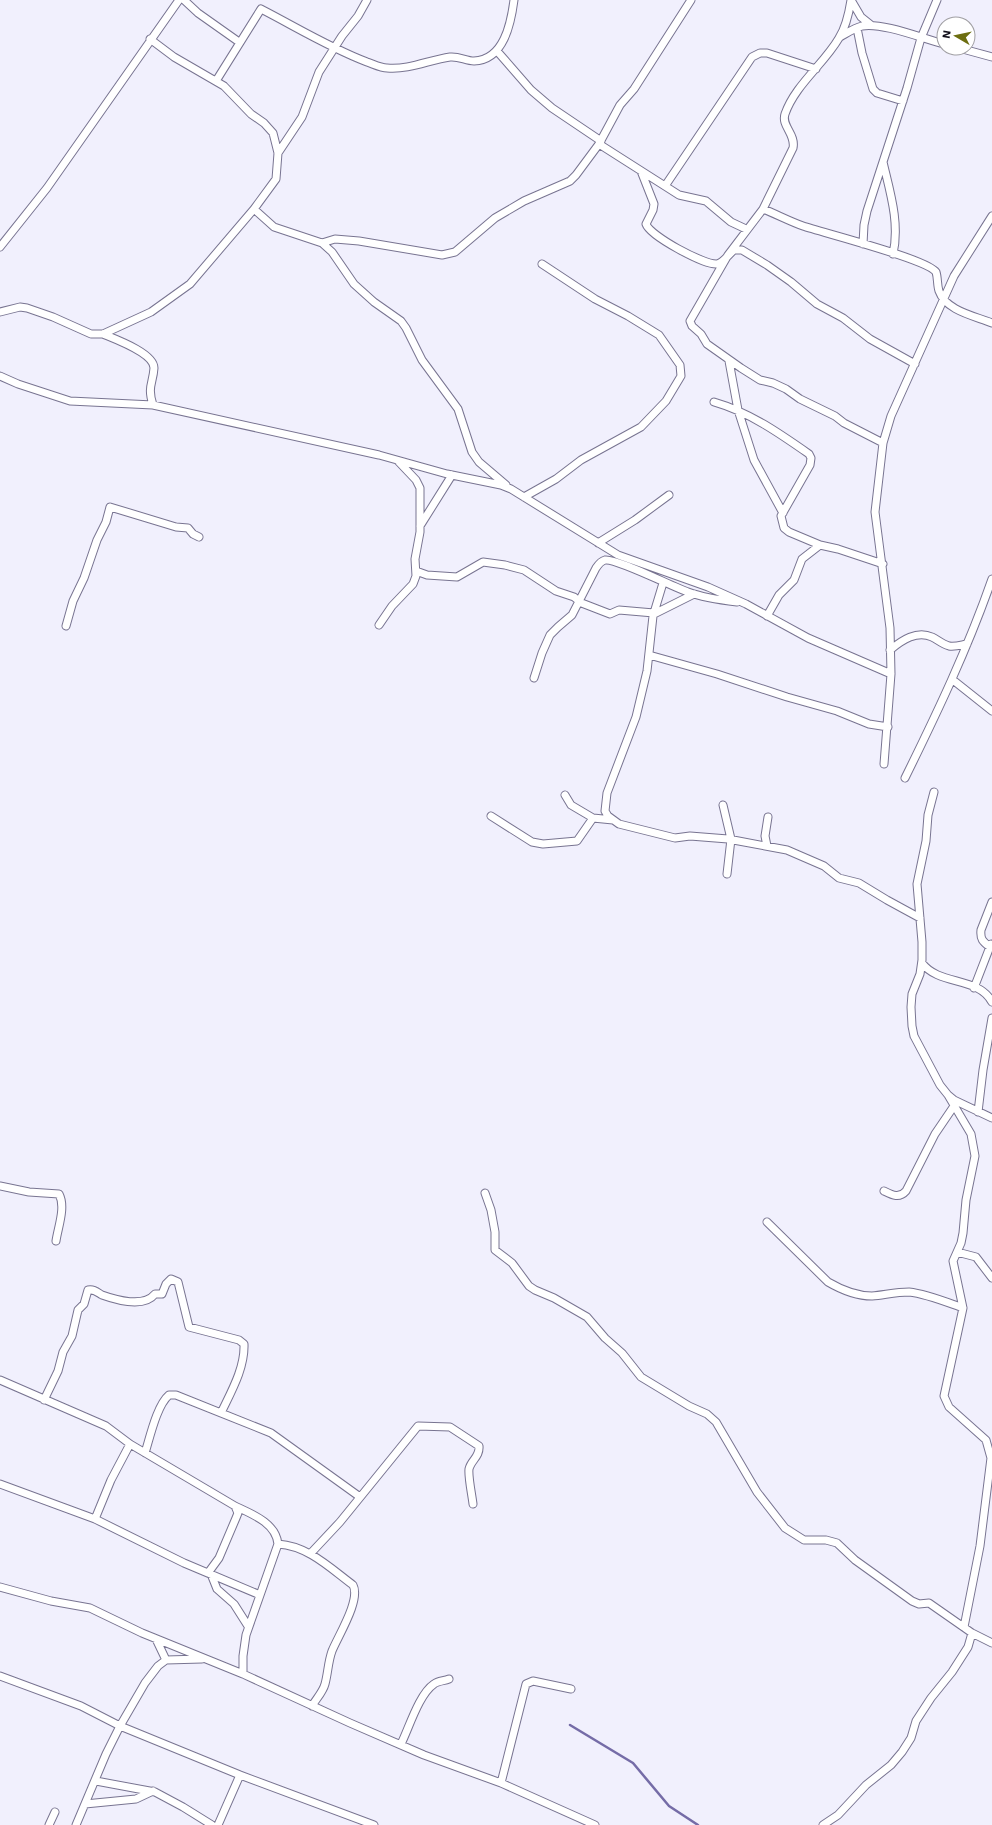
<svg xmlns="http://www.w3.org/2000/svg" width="992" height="1825" viewBox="0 0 992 1825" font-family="'Work Sans',sans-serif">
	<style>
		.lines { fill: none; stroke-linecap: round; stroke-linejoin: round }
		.stream { stroke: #756ca7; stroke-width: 2.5 }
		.minor-casing { stroke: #787491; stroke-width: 9 }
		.minor { stroke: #fff; stroke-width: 7 }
	</style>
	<rect width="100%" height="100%" fill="#f1f0fd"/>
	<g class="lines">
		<path class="stream" d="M570,1725L633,1763L669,1806L698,1825"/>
		<defs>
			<path id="minor" d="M184,0L198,13L239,42
				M851,0C849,13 846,27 839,38C824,64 795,85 785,114C781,126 796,134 793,148L763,209L728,255L690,321L692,326L701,334L707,344L741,368L760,380L773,383L786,389L800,399L835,416L844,423L883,443
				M851,0L861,17L871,25
				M857,28L862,53L873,89L877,93L903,101
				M840,37C847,33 854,28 862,26C882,22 924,39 944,44
				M150,39L174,57L224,86L251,114L264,123L273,133L278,153L276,179L254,209
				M959,48L992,57
				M497,51L531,90L552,108L601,141
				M216,81L261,9C296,27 330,48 367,62C373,64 381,68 387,68C409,70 429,60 450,57C459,56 466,61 474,61C504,60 511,23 514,0
				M599,144L679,195L706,201L731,222L746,229
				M278,153L302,117L319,72L342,36L358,16L367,0
				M883,162C890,192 900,223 893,254
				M641,171L654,204L653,210L646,224C650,236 704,265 717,264C723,263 729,254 734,250H742L767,265L791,282L817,304L843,318L870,339L915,364
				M665,186L752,57L760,53H767L816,69
				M763,209C776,214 789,221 803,226C824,233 927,259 936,272C938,278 937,285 939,291C946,311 975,316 992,323
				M322,243L332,252L354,284L374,302L401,321L406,328L422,360L458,409L472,452L479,462L506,485
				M863,244L864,225L867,211L907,88L921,38L937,0
				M0,247L47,188L179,0
				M0,312L20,307L27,308L53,317L91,334H103L151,312L190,284L254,209L274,227L322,243L335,239L359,241L442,255L455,252L495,218L524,201L570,181L576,175L599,144L620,105L634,89L691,0
				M103,334C115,339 154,353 154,368C153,384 147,386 153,405
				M729,361L738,410L754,460L783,513
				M0,376L18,384L70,401L153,405L379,455L447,474L501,485L511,489L618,555L708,587L746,604L808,638L891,674
				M714,402C749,412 779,433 809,454L811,458L810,465L781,516L784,528L789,532L820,545L838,549L883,564
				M524,497L556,479L581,460L641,427L666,401L681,376L680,365L659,335L628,316L595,299L542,264
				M420,526L452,475
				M598,543L635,520L669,495
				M416,571L427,575L457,577L483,562L505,565L524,570L556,591L574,597L579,601
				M663,583L653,616L647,671L636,717L607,793L605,811L608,816L619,824L675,838L690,836L728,839L787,850L824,866L839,878L859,883L887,900L920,918
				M579,602L610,614L619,610L654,613
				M654,614L694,594
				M767,616L779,595L794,580L802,559L820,545
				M379,625L392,606L413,584L416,576L415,559L420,532V488L416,480L398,461
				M66,626L73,601L84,578L97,540L106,522L110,507L176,527L188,528L193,534L199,537
				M890,650C902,640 917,630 932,637C938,640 942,644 949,646C955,647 961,645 967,644
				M649,655L717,674L787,697L837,711L869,724L888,727
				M534,678L542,653L550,635L558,627L572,615L596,568C598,565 601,561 605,560C616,558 673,587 688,592C704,598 720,600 737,602
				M953,680L992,711
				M884,764L891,674L890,628L875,512L883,443L891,416L954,276L992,216
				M905,778C937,713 968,648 992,579
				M934,792L928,815L926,841L917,884L922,942V960L920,974L912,994L911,1007L912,1026L914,1036L940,1085L948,1095L954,1100L992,1118
				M565,795L571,805L593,818
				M723,805L731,839L727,874
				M491,816L532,842L543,844L577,841L593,818L613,820
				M767,846L765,836L768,817
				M989,946C983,942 980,939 981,930L992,902
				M922,963C939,986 978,976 992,1002
				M974,988L991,944
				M948,1095L971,1134L975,1156L966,1200L963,1233L961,1243L953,1261L963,1308L944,1396L949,1407L986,1440L991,1458L980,1546L964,1627
				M978,1112L983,1070L992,1018
				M0,1186L29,1192L59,1194C66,1207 58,1227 56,1241
				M884,1191C892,1195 899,1199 906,1191L935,1134L954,1106
				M485,1193L491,1210L495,1232V1250L512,1263L529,1286L535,1290L554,1298L587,1317L605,1338L622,1353L641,1377L689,1406L707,1414L716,1422L757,1492L785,1528L804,1540H826L837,1543L855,1560L912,1601L919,1604L929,1603L972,1633L992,1643
				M767,1222L828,1282C840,1289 857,1296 872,1296C884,1295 896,1292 909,1292C927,1294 946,1302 963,1308
				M957,1252L976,1257L992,1278
				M0,1380L106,1426L130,1444L235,1506L238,1513L236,1518L219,1558L208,1573
				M44,1400L58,1371L63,1352L72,1336L78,1310L84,1304L88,1290C94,1289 97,1292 102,1295C116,1300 144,1308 155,1294H162L166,1284L171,1279L178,1282L189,1327L239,1340L244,1344C245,1368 231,1392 221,1413
				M145,1453C150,1437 157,1405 169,1395H176L271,1433L360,1497
				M0,1484L95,1519L184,1563L260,1595
				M235,1506C252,1514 276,1523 278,1544L246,1635L243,1656V1674
				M95,1519L111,1480L130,1444
				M278,1544C308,1546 329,1567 353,1585C361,1600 338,1636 332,1651C328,1662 328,1673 325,1684C323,1692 316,1699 312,1706
				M311,1553L340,1522L418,1426L450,1427L479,1446C480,1457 471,1460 469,1469C468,1477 472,1495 473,1504
				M211,1574L217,1589L234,1604L248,1626
				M0,1587L51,1601L90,1608L142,1633L243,1674L350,1723L424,1755L501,1783L595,1825
				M156,1639L166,1660
				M0,1676L81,1706L120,1726L240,1775L374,1825
				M401,1744C409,1728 419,1694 434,1684C438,1681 444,1681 449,1679
				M96,1781L155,1792L183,1807L212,1825
				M501,1783L526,1684L533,1681L571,1689
				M85,1804L136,1799L153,1791
				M49,1825L55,1812
				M76,1825L106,1754L120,1726L145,1683L158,1666L166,1660L202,1659
				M218,1825L240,1775
				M823,1825L838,1815L866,1785L891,1765L902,1752L911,1738L916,1721L931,1698L952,1672L968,1647L972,1633"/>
		</defs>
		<use href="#minor" class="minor-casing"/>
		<use href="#minor" class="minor"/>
	</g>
	<g transform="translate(956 36) rotate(279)"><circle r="19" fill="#ffffff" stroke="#a09fa3"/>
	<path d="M0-3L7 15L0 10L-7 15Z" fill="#6d6e10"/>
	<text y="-6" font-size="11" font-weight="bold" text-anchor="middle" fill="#110f1a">N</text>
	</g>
</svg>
